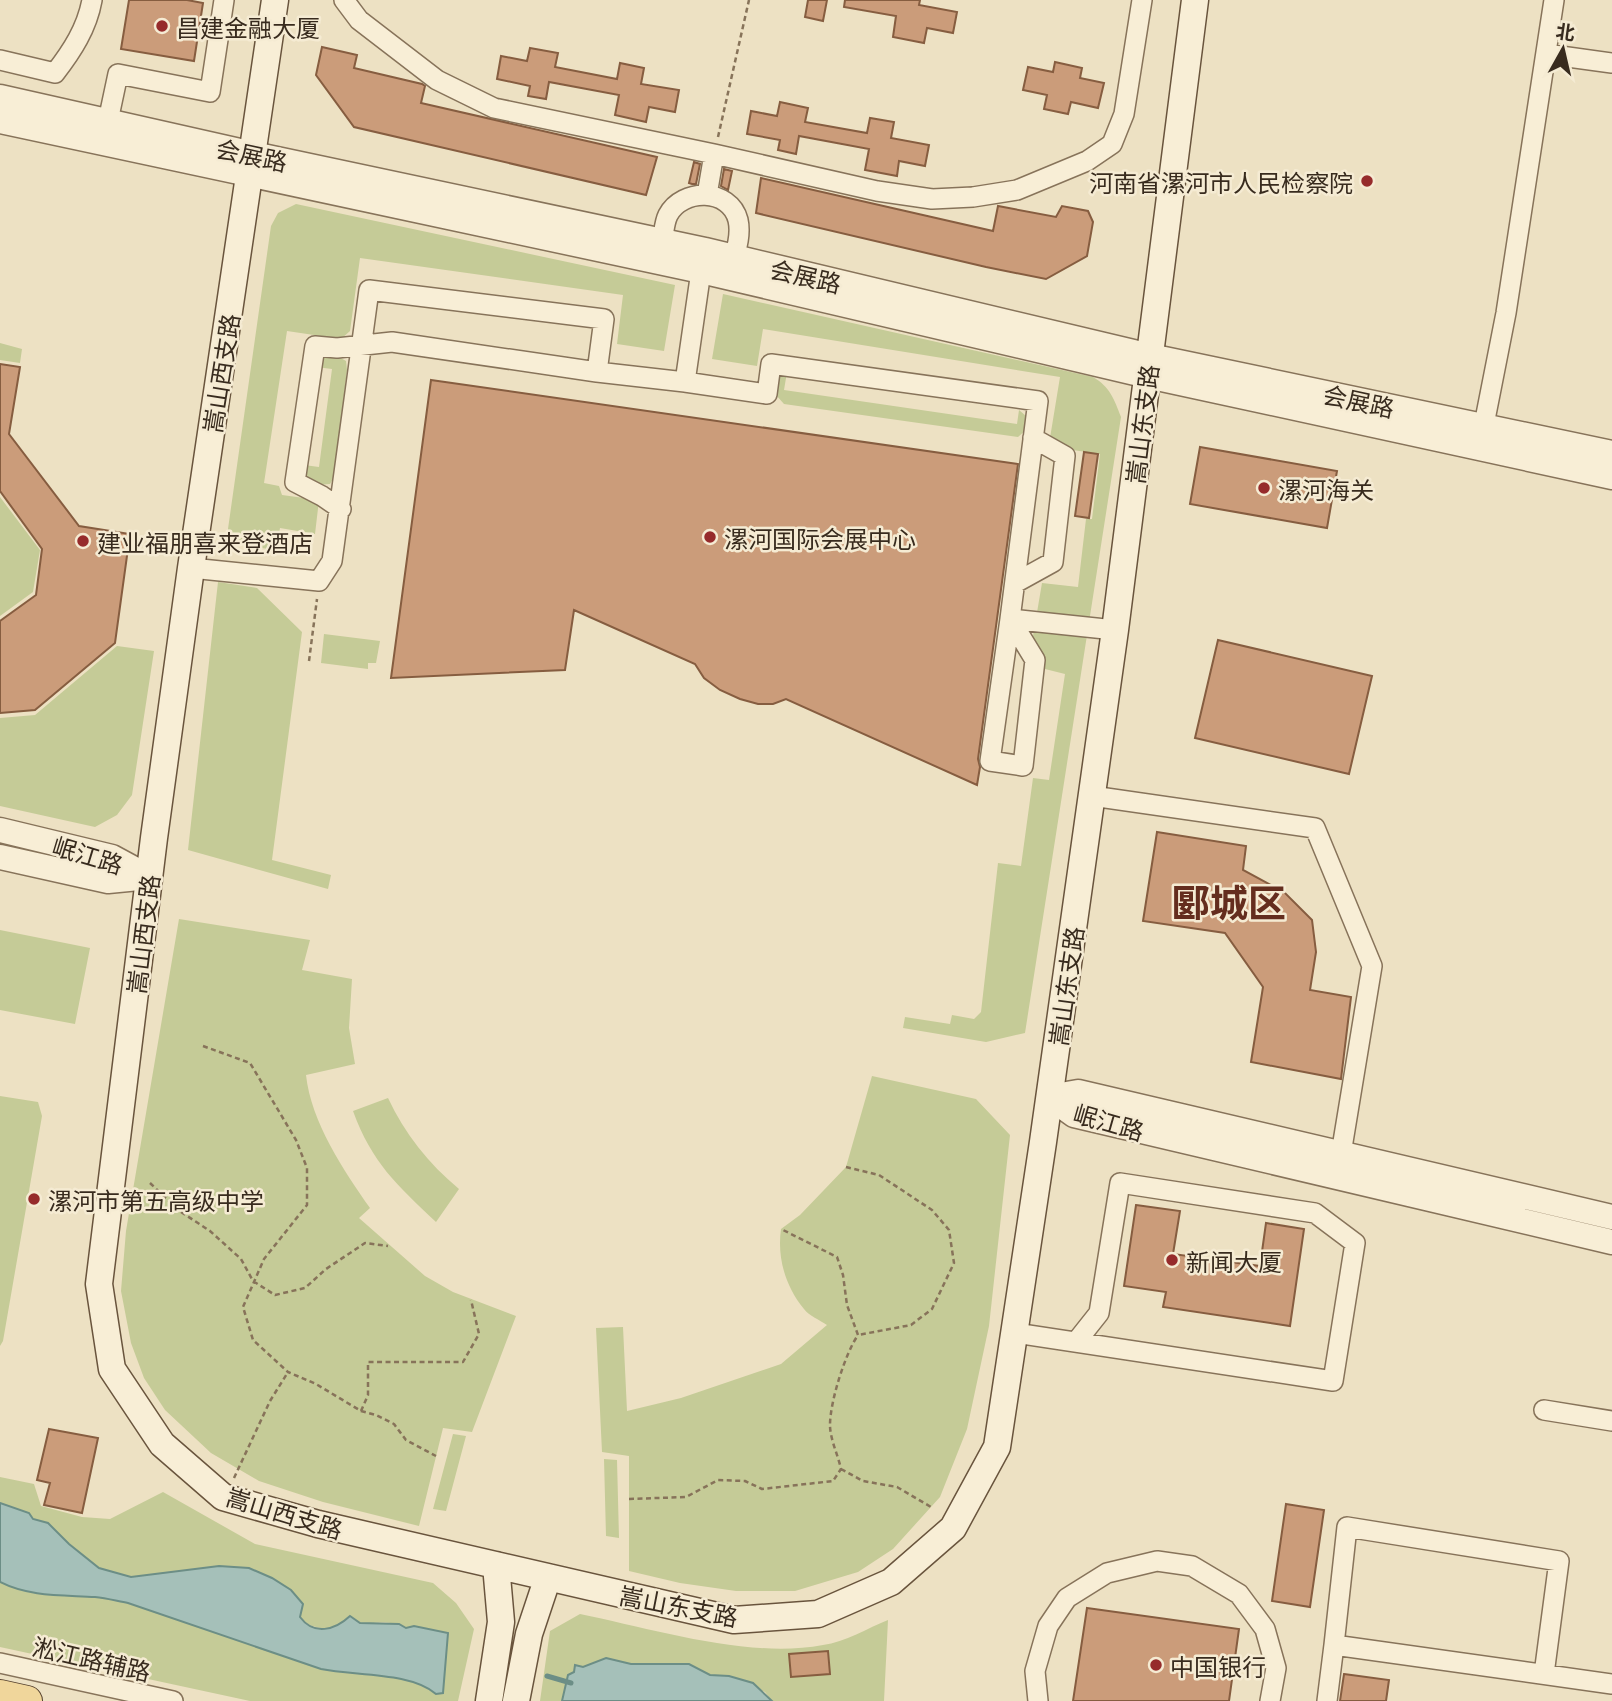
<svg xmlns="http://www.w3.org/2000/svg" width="1612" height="1701" viewBox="0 0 1612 1701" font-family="Georgia,'Noto Sans SC',serif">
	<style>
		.green { fill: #c5cb97 }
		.water { fill: #a5c0b9; stroke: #6c8e86; stroke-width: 2 }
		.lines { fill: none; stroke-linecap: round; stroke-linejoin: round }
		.stream { stroke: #6c8e86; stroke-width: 5 }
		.building { fill: #cb9c7a; stroke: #865d40; stroke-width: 2 }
		.minor-casing { stroke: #87735a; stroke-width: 22 }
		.tertiary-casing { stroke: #87735a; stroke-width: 27 }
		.secondary-casing { stroke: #69543d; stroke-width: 29 }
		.primary-casing { stroke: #55412e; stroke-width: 32 }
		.path { stroke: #87735a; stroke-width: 2.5; stroke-dasharray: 5 3.5; stroke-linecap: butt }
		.minor { stroke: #f8eed6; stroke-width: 19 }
		.tertiary { stroke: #f8eed6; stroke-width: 24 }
		.secondary { stroke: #f8eed6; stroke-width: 26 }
		.primary { stroke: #f0d69b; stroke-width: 30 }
		.poi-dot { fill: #962b2b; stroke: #f5ebd3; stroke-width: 2.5 }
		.labels { text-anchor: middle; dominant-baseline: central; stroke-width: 5; stroke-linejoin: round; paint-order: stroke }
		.poi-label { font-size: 24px; fill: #382b1e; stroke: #f5ebd3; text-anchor: start }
		.street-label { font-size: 24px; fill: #382b1e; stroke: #f5ebd3 }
		.town-label { font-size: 38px; font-weight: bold; fill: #642d1e; stroke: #f5ebd3 }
	</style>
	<rect width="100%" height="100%" fill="#ede1c3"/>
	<path class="green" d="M296,204L675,285L664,351L617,344L623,295L360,258L350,331L341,339L287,331L264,483L279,486L282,495L319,500L315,534L280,528L276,550L226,543L271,226L278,213Z
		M723,294L1093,377C1110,387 1114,399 1121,417L1025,1033L986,1042L903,1028L905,1017L950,1024L952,1015L974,1019L981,1012L998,863L1021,866L1033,778L1049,780L1065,674L1045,669L1033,636L1042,583L1078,587L1086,519H1092L1100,454L1059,448L1050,438L1060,377L763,329L757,366L712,359Z
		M0,343L22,349L20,363L0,360Z
		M325,356H337L346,361L347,370L334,477L330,484L316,485L306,477L304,465L319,467L332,369L316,367Z
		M787,372L784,390L1017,424L1019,410L1026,416L1028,428L1018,437L784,404L776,395L779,374Z
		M0,497L40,550L33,592L0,616Z
		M218,582L257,588L302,632L272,860L331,875L328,889L188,850Z
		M324,634L380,641L376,663H368V669L321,663Z
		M117,646L154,651L132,795L117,815L95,827L0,806V718L35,715Z
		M179,919L310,940L302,970L352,979L349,1028L355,1064L306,1075C311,1122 344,1171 370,1208L359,1218L425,1276L453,1292L516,1316L472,1432L443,1428L419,1526L323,1502L259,1481L211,1453L165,1410L144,1378L131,1343L121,1291L126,1231Z
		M0,930L90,948L75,1024L0,1010Z
		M872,1076L976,1099L1010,1135L989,1326L967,1429L940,1497L893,1549L858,1572L795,1591H736L680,1583L629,1571V1456L602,1452L596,1328L623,1327L627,1411L681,1398L781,1364L827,1325C820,1320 809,1316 804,1309C785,1286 777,1257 781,1229L800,1215L846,1167Z
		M0,1096L38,1102L42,1116L3,1341L0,1346Z
		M388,1098C405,1134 428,1163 459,1189L436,1222C397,1185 372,1163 353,1111Z
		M453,1434L466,1436L446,1511L433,1509Z
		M604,1459L617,1460L619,1538L606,1536Z
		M0,1477L34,1484L41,1506L82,1517L110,1519L163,1492L255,1544L433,1583L456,1603L474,1629L458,1701H250L0,1647V1582C29,1597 63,1595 95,1597C106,1598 117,1601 128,1603L321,1669C355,1676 411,1672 436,1694L406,1628C375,1610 322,1645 300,1617L219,1566L130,1577L99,1568L69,1544L48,1523L33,1519L29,1513L0,1503Z
		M580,1614C654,1629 748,1659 823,1645C845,1642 868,1628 888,1620L884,1701H772L765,1692L729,1676L710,1675L689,1664H631L606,1658L568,1675L562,1701H540L550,1631Z"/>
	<path class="water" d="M0,1503L29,1513L33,1519L48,1523L69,1544L99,1568L131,1577L219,1566L249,1568L272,1578L291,1590L303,1604L300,1617C314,1636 335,1630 350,1616L360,1623L399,1624L406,1628L414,1626L448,1633L443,1693L436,1694C411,1672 355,1676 321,1669L128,1603C117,1601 106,1598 95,1597C63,1595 29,1597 0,1582Z
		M606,1658L631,1664H689L710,1675L729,1676L753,1683L772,1701H562L568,1675L574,1672L575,1665L583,1667Z"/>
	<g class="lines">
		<path class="stream" d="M547,1676L571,1683"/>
	</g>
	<path class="building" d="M129,0H187L203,3L194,61L121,49Z
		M808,0H827L823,21L805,17Z
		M845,0H920L919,5L957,12L953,33L927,28L924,43L893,37L896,16L844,7Z
		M322,47L357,55L354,68L422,84L425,86L421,103L657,157L646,195L354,127L316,75Z
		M530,48L558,53L555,67L617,79L620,63L644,68L641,84L679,90L675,112L649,107L646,122L615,115L619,95L549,82L546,99L528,96L530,86L497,79L501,56L527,61Z
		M1055,62L1082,68L1080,78L1104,83L1098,108L1071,102L1068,114L1044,109L1047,95L1023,90L1028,67L1053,72Z
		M780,102L808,108L805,122L867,133L870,118L894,122L891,138L929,145L925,166L899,161L897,176L865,170L869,149L799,136L796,154L778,150L780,140L747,134L751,111L777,116Z
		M694,162L700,164L696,184H692L689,183Z
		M724,169L732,171L728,190L721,186Z
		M761,178L993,231L998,206L1056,217L1062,206L1088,211L1093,222L1087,256L1046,279L986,267L756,213Z
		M0,364L20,367L9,434L79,526L130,534L115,643L35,710L0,713V621L36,595L42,549L0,491Z
		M431,380L1018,464L978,759L980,767L977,785L786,699L773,704H758L740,699L720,690L704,678L695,664L574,610L565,670L391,678Z
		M1200,447L1337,471L1327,528L1190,504Z
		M1084,452L1098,454L1089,518L1075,516Z
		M1218,640L1372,676L1349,774L1195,738Z
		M1157,832L1246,846L1243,870L1284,892L1312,920L1316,952L1310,990L1351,997L1341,1079L1251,1062L1263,987L1225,933L1143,921Z
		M1136,1205L1180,1211L1173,1254L1260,1266L1266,1223L1304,1229L1290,1326L1163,1307L1166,1292L1124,1286Z
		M49,1429L98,1438L82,1513L44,1505L50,1483L37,1480Z
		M1286,1504L1324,1510L1310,1607L1272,1601Z
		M1087,1608L1239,1629L1229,1701H1073Z
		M828,1651L830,1674L791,1677L789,1654Z
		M1344,1674L1389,1680L1386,1701H1340Z"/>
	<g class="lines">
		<defs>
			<path id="minor" d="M344,0L359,20L437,80L494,108L714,154L877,191L932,199L973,197L1017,190L1087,161L1112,144L1124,114L1142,0
				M1546,54L1612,63
				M0,60L55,73C72,51 87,28 92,0
				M108,121L118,74L210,92L224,0
				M707,195L714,154
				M662,242C664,233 664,223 668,215C682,188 730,188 738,220C741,233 738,245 734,257
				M685,382L767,394L771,364L1038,401L1010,619L1115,630
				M1481,440L1506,313L1554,0
				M341,509L322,496L295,482L315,346L337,348L392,342L597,372
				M191,568L319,581L332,561L369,290L604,319L597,372L685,382L701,271
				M1015,583L1053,562L1065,456L1033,438
				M1010,619L1035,660L1023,766L990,761Z
				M1092,796L1315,828L1372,966L1341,1154
				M1015,1333L1333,1381L1355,1243L1315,1213L1120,1183L1099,1313L1076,1342
				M1544,1410L1612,1421
				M0,1663L173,1701
				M1544,1674L1559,1561L1347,1527L1334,1645L1612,1684
				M1038,1701L1035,1671L1048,1626L1067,1598L1107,1573L1157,1561L1192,1566L1239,1594L1265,1629L1276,1668L1270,1701
				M1327,1701L1334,1645"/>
			<path id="tertiary" d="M0,97L253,154L705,250L1150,356L1612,453
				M0,121L701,271L1148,376L1612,477
				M0,830L112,857L149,877
				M0,857L108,881L149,877
				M1049,1097L1074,1115L1612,1242
				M1049,1097L1078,1092L1612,1217"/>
			<path id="secondary" d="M275,0L191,568L154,838L99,1284L112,1369L162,1444L223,1497L318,1524L734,1620L818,1614L891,1582L953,1528L997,1447L1043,1142L1115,630L1195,0
				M489,1701L501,1622L496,1565
				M516,1701L529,1634L548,1577"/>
			<path id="primary" d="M0,1695L27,1701"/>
		</defs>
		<use href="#minor" class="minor-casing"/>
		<use href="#tertiary" class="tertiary-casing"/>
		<use href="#secondary" class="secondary-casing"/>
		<use href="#primary" class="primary-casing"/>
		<path class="path" d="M718,137L749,0
			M309,661L317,599
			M203,1046L250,1063L296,1140L307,1168V1205L264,1259L243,1307L253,1340L288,1372L316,1384L361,1411L376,1415L394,1424L406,1440L436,1456
			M846,1167L879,1175L932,1210L949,1230L954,1263L932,1309L911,1325L858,1335
			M150,1183L178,1210L210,1231L241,1259L253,1281L275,1295L305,1288L326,1269L365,1243L388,1246
			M361,1411L368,1395V1362H463L479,1334L471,1300
			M841,1469L863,1481L897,1487L931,1507
			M234,1478L270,1401L288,1372
			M629,1499L686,1497L718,1480L745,1481L762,1489L833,1481L841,1469C838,1455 830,1439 830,1425C830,1402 845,1354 858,1335L847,1305L843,1275L837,1257L781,1229"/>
		<use href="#minor" class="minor"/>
		<use href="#tertiary" class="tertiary"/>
		<use href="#secondary" class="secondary"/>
		<use href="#primary" class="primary"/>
	</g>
	<g class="poi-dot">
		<circle cx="162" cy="26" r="7"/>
		<circle cx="1367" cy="181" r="7"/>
		<circle cx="1264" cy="488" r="7"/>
		<circle cx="710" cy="537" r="7"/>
		<circle cx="83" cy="541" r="7"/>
		<circle cx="34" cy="1199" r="7"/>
		<circle cx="1172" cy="1260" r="7"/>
		<circle cx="1156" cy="1665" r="7"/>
	</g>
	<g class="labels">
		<g class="poi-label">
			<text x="176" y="26">昌建金融大厦</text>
			<text x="1353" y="181" text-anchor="end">河南省漯河市人民检察院</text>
			<text x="1278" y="488">漯河海关</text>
			<text x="724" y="537">漯河国际会展中心</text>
			<text x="97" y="541">建业福朋喜来登酒店</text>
			<text x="48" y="1199">漯河市第五高级中学</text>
			<text x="1186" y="1260">新闻大厦</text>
			<text x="1170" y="1665">中国银行</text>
		</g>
		<g class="street-label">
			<text transform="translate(252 154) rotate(12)">会展路</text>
			<text transform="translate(806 275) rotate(13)">会展路</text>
			<text transform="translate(220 373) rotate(-81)">嵩山西支路</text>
			<text transform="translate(1359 400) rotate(12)">会展路</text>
			<text transform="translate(1141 424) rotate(-83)">嵩山东支路</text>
			<text transform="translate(88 854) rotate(17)">岷江路</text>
			<text transform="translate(142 934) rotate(-83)">嵩山西支路</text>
			<text transform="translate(1065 986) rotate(-82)">嵩山东支路</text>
			<text transform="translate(1109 1121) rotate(16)">岷江路</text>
			<text transform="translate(285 1512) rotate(17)">嵩山西支路</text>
			<text transform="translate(679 1605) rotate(11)">嵩山东支路</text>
			<text transform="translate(92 1658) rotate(13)">淞江路辅路</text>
		</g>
		<g class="town-label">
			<text x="1229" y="900">郾城区</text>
		</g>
	</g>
	<g transform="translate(1563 49) rotate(8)" stroke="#f5ebd3" stroke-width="5" paint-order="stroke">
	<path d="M0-5L12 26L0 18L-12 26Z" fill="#382b1e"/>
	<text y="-10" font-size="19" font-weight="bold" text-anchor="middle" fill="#382b1e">北</text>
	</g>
</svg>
